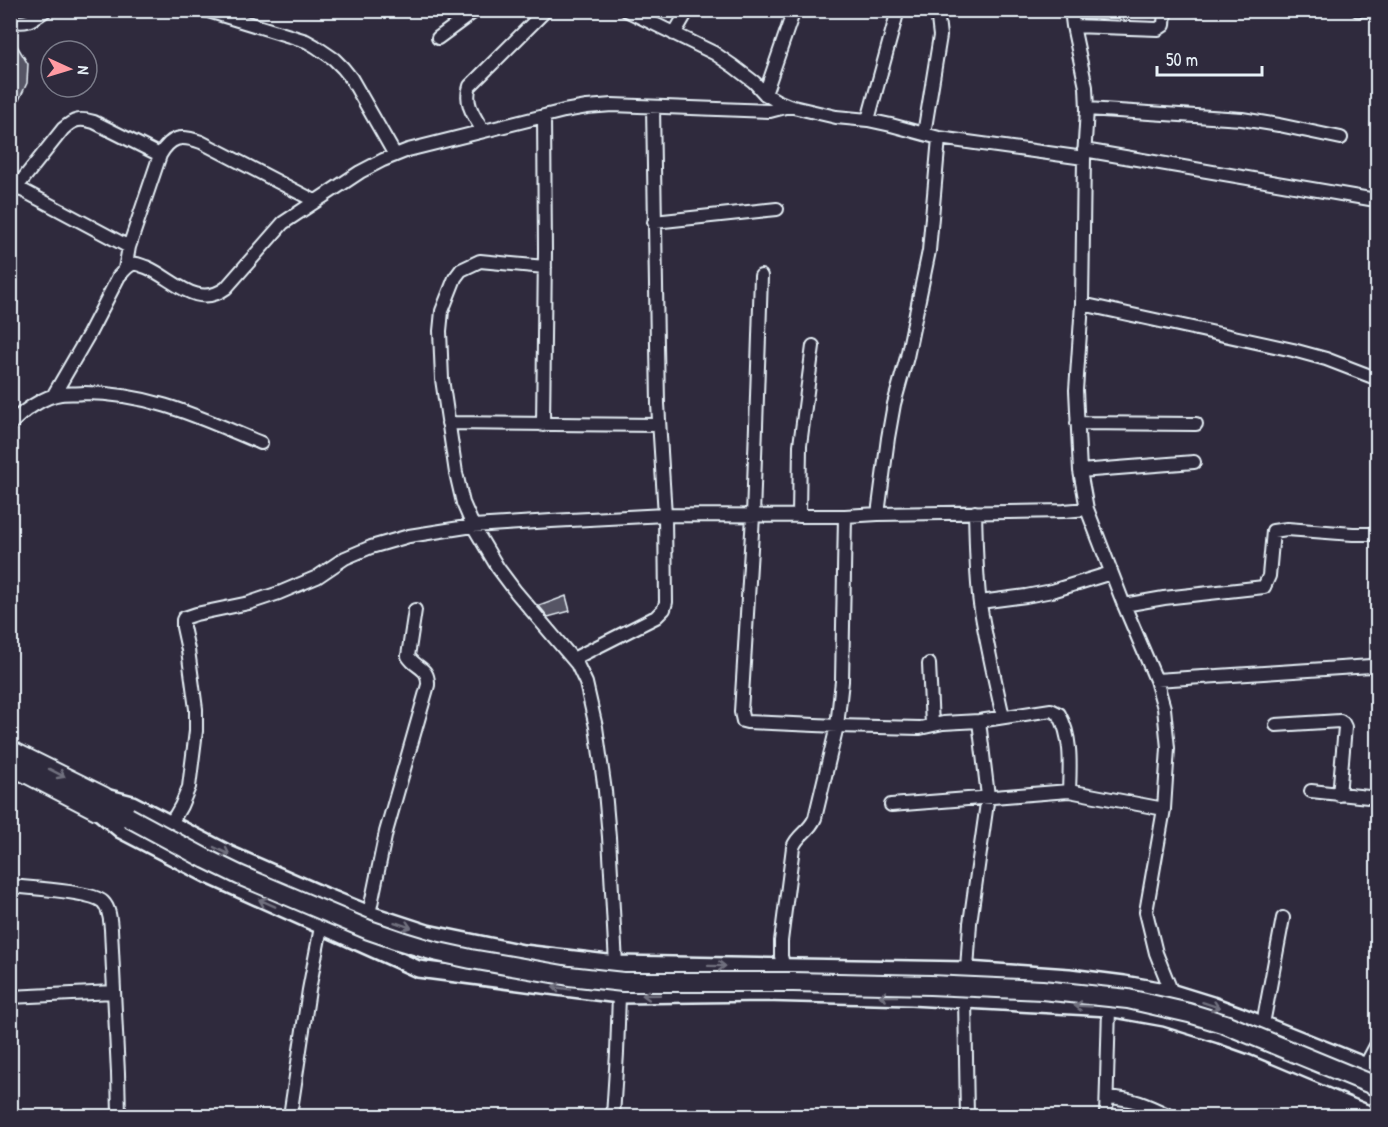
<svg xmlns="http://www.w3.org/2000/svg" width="1388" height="1127" viewBox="0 0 1388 1127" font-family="'Patrick Hand',sans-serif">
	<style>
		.building { fill: #575565; stroke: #e8f1f8; stroke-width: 1.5 }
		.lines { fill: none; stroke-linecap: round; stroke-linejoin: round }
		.minor-casing { stroke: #e8f1f8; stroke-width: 16 }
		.tertiary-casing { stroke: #e8f1f8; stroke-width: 20 }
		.primary-casing { stroke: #e8f1f8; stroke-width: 22 }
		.minor { stroke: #2f2a3d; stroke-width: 12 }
		.tertiary { stroke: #2f2a3d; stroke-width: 15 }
		.primary { stroke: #2f2a3d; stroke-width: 18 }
		.primary-bridge-casing { stroke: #e8f1f8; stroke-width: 22; stroke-linecap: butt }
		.primary-bridge { stroke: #2f2a3d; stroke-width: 18 }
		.oneway { stroke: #70707e }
	</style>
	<rect width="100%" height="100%" fill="#2f2a3d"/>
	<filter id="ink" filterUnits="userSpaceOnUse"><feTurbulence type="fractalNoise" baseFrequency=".0167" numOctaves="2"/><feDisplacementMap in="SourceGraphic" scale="12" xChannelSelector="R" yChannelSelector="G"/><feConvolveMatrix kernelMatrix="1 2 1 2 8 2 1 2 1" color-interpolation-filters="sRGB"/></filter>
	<g filter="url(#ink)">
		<path class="building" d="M10,34L28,64L27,83L19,100L10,101Z
			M566,596L570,611L548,617L539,606Z"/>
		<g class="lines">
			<defs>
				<path id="minor" d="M205,10L306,41L315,46L334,59L343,68L351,78L395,155
					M626,10L714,53L733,66L754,82L765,94L777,101L789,106L836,117L868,120L891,125L939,138L1084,158
					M1071,10L1073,26L1086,87L1087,109L1084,158L1082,304L1076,390L1080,471L1087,509L1124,605L1156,680L1164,708L1168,748L1164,809L1146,912L1156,953L1170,988L1169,999
					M1358,10H1367
					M10,20C27,25 33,19 46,10
					M1073,26L1158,29L1164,25L1165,10
					M674,34L688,10
					M438,38L476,10
					M765,94L794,10
					M1087,109L1242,119L1279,125L1341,138
					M868,120L898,10
					M483,131C474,116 464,103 470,86L546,10
					M924,134L940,36L937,10
					M1084,150L1370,199
					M10,188L22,190L129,247
					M16,188L63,129C74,119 80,118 94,122L160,155
					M654,222L777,209
					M545,267L480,261L461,270L455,278L442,311L440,331L442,379L456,473L463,503L473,526L498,568L516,592L577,664L586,683L596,727L605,791L609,837L616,964
					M125,269L129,247L160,155C171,136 181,135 201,142L315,201
					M761,276L753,516L741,712L743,721L747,722L837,726L920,728L943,723L979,721L1051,710L1059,714C1072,737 1070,765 1069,791
					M1082,304L1293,350L1326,359L1378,379
					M53,396L89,334L119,276C123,272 127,266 133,264C137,263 142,266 146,267C173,278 196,310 226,288L283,223L360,172L383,160L408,150L564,111L587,107L612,105L770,111L789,106
					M448,423L659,425
					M1077,423L1196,424
					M10,425C21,412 44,396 61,394C68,393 76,394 84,393C151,393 201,418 261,443
					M543,425L545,251L544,116
					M1080,471L1194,462
					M975,512C976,543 976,574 980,604C986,642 995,680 1003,717
					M878,514L888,438L894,404L907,357L929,251L939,138
					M799,516L800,445L813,346
					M980,602L1026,596L1052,591L1111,573
					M1124,605L1164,598L1264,587L1269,576L1273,531L1287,529L1353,534H1378
					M573,659L656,617L664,609L666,602L665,515L658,404L653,107
					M929,664L932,725
					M1156,680L1371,666L1376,667L1378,670
					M1276,725L1340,721L1343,723L1345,727L1339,795
					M1311,791L1378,798
					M891,805L1069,791L1164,809
					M170,825L181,806L189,787L196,731V709L188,650L183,627V620L184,618L196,614L249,603L279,593L317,577L345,558L371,547L409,536L473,526L551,521L665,515L845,516L878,514L1064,511L1087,509
					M10,886C28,888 92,891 103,902C110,909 110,920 111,929L118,1073L119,1116
					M369,914L386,832L428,685C429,667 416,669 408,656L415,610
					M784,968L781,956V941L793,847C798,834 809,832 815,818L837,726L842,681L845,516
					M967,970L970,923L988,796L979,721
					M10,997L114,992
					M965,999L967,1116
					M1260,1032L1263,1024L1283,918
					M1362,1072L1378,1042
					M1107,1097C1135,1099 1145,1104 1170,1116
					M290,1116L309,990L321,927
					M613,1116L617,1053L619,995
					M1106,1116L1109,1008"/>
				<path id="tertiary" d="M105,797L132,804L229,854L325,896L369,914L427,933L523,953L616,964L967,970L1069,977L1124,984L1170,992L1212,1005L1239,1015L1378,1071
					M97,810L121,830L210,876L418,969L619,995L765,993L911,997L1109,1008L1165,1018L1220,1035L1254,1047L1378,1099"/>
				<path id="primary" d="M10,750L103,796L128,817
					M10,765L97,810L124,816"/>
			</defs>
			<use href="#minor" class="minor-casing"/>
			<use href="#tertiary" class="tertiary-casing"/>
			<use href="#primary" class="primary-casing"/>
			<use href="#minor" class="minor"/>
			<use href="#tertiary" class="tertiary"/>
			<use href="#primary" class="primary"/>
			<defs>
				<path id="primary-bridge" d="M128,817L206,859L239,875L369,930L401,941L434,951L471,959L569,976L623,982H793L930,985L1042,990L1128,999L1189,1013L1225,1024L1378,1087"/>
			</defs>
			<use href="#primary-bridge" class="primary-bridge-casing"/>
			<use href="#primary-bridge" class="primary-bridge"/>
		</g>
		<defs><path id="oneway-shaft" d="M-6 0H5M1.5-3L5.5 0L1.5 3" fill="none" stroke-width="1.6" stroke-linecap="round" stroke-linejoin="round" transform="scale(1.5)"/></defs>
		<g class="oneway">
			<use href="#oneway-shaft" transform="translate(57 773) rotate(27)"/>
			<use href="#oneway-shaft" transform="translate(222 851) rotate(26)"/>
			<use href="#oneway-shaft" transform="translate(267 903) rotate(-156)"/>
			<use href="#oneway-shaft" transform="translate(403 925) rotate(18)"/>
			<use href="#oneway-shaft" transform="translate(717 966) rotate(1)"/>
			<use href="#oneway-shaft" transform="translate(561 988) rotate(-172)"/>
			<use href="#oneway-shaft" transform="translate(651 995) rotate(179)"/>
			<use href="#oneway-shaft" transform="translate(888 996) rotate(-179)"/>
			<use href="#oneway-shaft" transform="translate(1211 1005) rotate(18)"/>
			<use href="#oneway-shaft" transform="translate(1083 1006) rotate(-177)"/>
		</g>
	</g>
	<rect width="1388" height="1127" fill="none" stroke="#2f2a3d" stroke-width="36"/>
	<rect x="18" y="18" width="1352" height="1091" fill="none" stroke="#e8f1f8" stroke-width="2" filter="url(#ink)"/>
	<g transform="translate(69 69) rotate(94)"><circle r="28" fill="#2f2a3d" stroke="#797a88" stroke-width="1.5"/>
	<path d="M0-4.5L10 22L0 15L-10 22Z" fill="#ff9aa2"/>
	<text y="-9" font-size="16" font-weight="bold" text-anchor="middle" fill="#e8f1f8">N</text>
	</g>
	<path d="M1157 66v9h105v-9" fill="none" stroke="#e8f1f8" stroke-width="3"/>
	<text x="1166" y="66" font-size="18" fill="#e8f1f8" stroke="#2f2a3d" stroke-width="4.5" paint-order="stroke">50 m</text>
</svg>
